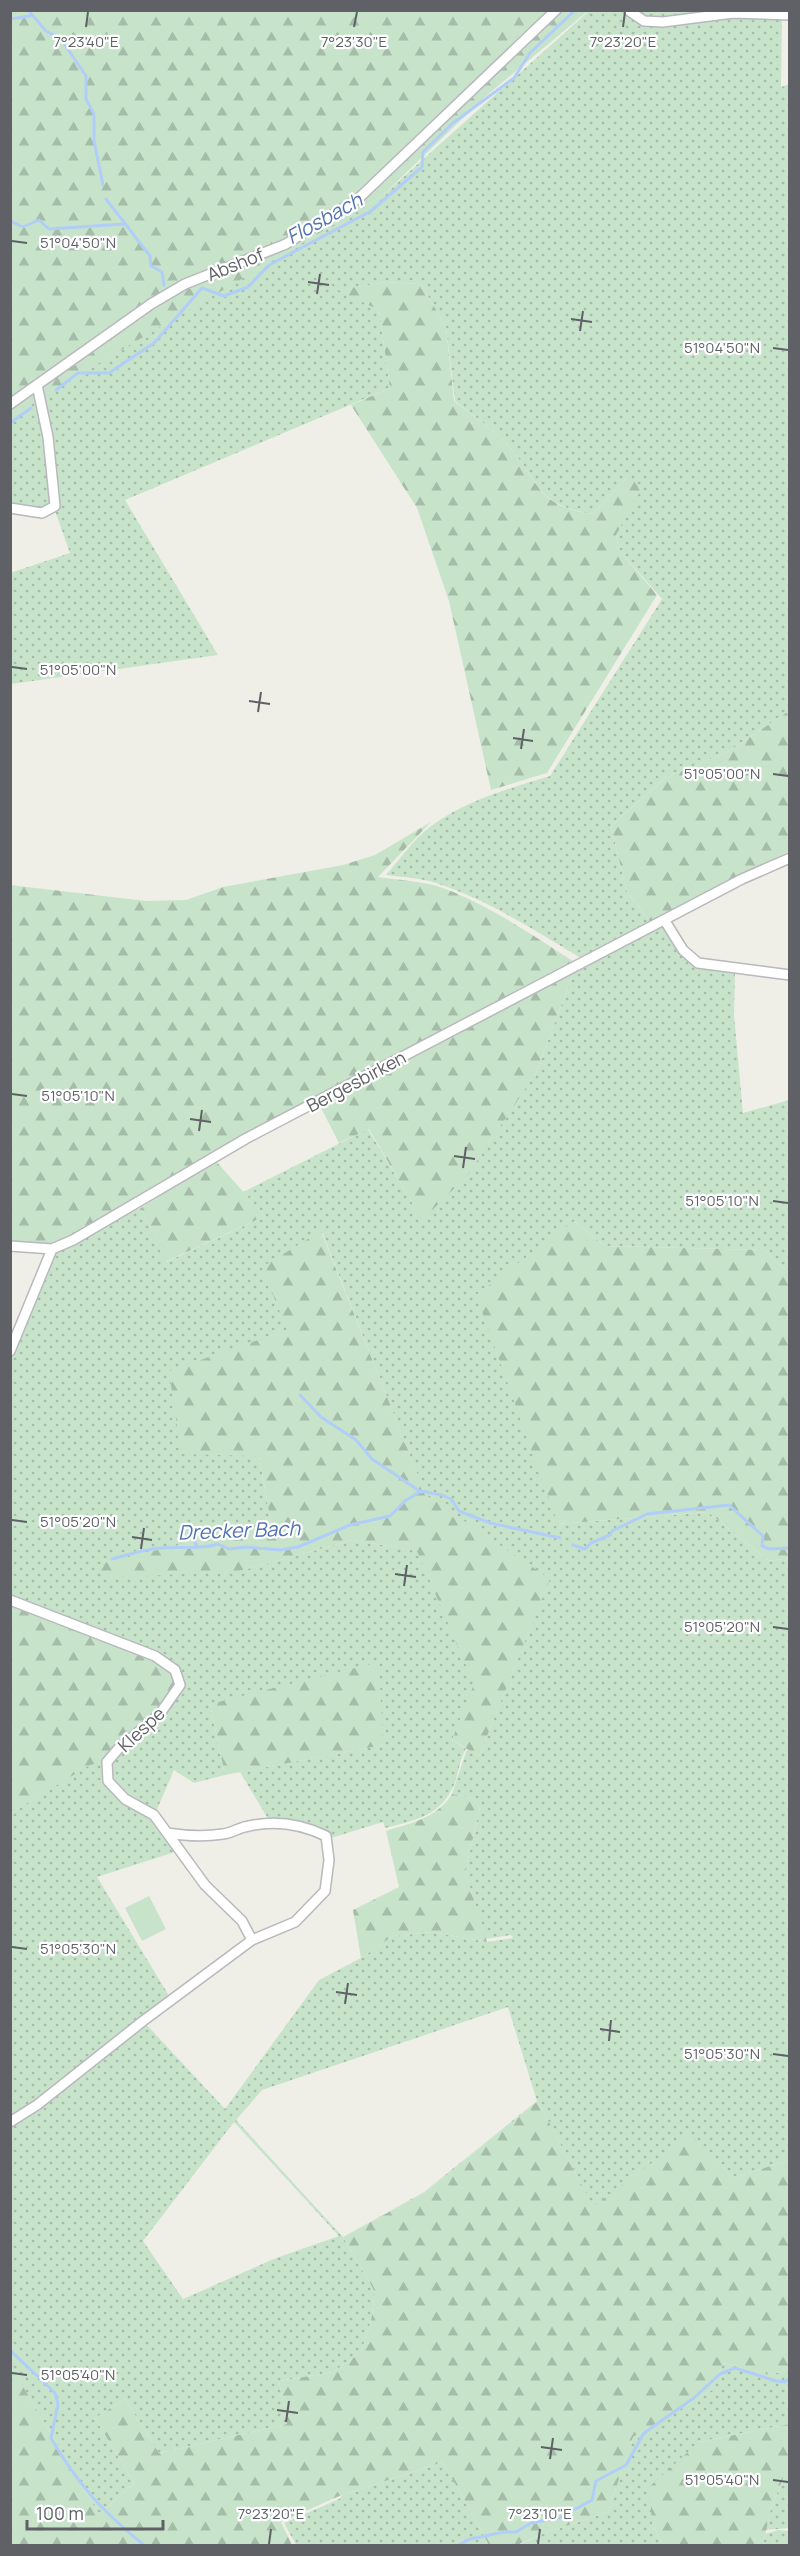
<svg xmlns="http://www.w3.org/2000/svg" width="800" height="2556" viewBox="0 0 800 2556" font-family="Manrope,sans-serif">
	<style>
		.green { fill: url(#green-dots); fill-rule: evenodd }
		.forest { fill: url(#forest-firs) }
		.pitch { fill: #c7e4cb }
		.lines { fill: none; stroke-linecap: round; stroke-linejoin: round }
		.stream { stroke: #b0cef7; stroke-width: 3 }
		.minor-casing { stroke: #b8b8bd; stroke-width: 12 }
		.minor { stroke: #fff; stroke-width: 9 }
		.ticks { fill: none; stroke: #5f6166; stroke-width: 2 }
		.labels { text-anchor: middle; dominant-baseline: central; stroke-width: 4.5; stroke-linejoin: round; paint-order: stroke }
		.street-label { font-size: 18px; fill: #5f6166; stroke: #fff }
		.water-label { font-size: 20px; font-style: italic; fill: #5071b2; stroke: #fff }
		.ticks-label { font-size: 15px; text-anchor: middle; fill: #5f6166; stroke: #fff; stroke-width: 4.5; stroke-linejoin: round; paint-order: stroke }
	</style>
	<defs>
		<pattern id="green-dots" width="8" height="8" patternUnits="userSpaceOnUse" patternTransform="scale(1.5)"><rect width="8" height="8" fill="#c7e4cb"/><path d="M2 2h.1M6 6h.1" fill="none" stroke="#a5bca9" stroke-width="1.8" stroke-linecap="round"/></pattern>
		<pattern id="forest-firs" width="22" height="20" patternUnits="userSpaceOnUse" patternTransform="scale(1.5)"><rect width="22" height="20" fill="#c7e4cb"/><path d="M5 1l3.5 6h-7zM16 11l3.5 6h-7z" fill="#a5bca9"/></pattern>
	</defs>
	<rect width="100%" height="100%" fill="#efefe8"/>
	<path class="green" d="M589,11H625L643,22L709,17H782L781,87L790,84L789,711L729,751L665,778L611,826L627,892L651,923L584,960C537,932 489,900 436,883C421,878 402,877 386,875C401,858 415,837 434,824C468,800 510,788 550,776L662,599L619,550L616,535L628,476L593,514C536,505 541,484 508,445C493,429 472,415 455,401L446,327L421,284L386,282L340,290L379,310L390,388L125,500L218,655L11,684L10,573L70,553L54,508L42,396L382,196Z
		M631,11H727L644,20Z
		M38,398L54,501L42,511L11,505V415Z
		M664,925L695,966L735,971L734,1015L743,1113L789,1100V1273L764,1250L605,1246L574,1221L558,1524L708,1512L769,1561L789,1558V2160L734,2178L690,2135L593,2208L538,2101L426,2192L343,2237L375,2292L371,2321L361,2352L333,2372L279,2381L287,2424L159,2453L125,2399L95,2418L134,2483L99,2515L11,2366V2124L145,2023L225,2109L319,1980L361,1958L393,1936L433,1932L487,1942L513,1938L511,1935L485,1939L465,1872L480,1808L473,1798L452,1794L466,1752L468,1749L479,1756L549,1579L426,1496L322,1232L287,1330L259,1456L271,1523L95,1566L239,1571L353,1540L418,1551L475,1684L452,1740L466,1749C460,1758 459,1770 456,1780C443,1815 418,1820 385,1828L383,1822L331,1838L325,1831L270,1822L240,1772L383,1745L210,1704L225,1775L194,1783L174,1770L155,1814C131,1800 110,1793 109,1762L11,1598V1357L54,1250L141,1208L166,1262L265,1216L243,1192L368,1129L422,1219L536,1073L575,968ZM508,2007L537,2101L424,2192L343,2237L236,2120L262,2090ZM234,2122L339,2236L276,2258L183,2299L143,2241Z
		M106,1761L107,1781L153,1816L178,1851L97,1877L171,1999L11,2119V1813L90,1764Z
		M723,2363L770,2375L789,2369V2424L699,2442L652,2522L662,2545L517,2546L542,2534L608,2512L633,2437L712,2390Z
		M443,2462L489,2545H296L284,2523L339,2499L343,2495Z
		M789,2464V2528L766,2530L771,2508Z
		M778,2530L789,2531V2545L763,2546L765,2534Z"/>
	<path class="forest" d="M10,11H588L486,96L382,196L11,415Z
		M386,282L421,284L446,327L454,401C472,415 493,429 508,445C541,484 536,506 593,514L628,476L642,488L616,535L619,550L657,595L547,773L491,790L449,601L417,508L351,405L390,388L379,310L338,290Z
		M789,711V851L651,923L627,892L611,826L665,778L729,751Z
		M431,822L378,877C397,880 419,881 437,886C481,900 537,938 576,963L52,1249L11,1246L10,885L146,901L186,900L223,887L343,865L375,855Z
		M575,968L536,1073L467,1176L422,1220L369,1129L339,1143L320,1106Z
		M215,1160L265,1216L165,1262L141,1208Z
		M574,1221L605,1246L764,1250L789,1273V1558L769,1561L708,1512L558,1524L476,1295Z
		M321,1231L426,1495L550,1579L479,1756L452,1740L474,1684L417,1551L353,1540L239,1571L109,1578L95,1565L271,1523L259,1456L181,1454L169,1371L287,1330L262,1267Z
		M11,1602L153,1657L174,1671L177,1685L168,1700L106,1761L90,1765L11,1813Z
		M379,1662L383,1745L225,1775L210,1704Z
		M452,1794L473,1798L480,1808L465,1872L487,1942L433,1932L393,1936L361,1958L353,1910L399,1887L386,1831C411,1823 437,1818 452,1794Z
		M538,2101L593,2207L690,2134L734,2178L789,2160V2369L770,2375L723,2363L712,2390L633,2437L608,2512L542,2534L517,2545H489L443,2462L337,2497L281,2522L292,2545H11V2366L99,2515L134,2483L95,2418L125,2399L159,2453L287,2424L279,2381L333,2372L361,2352L371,2321L375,2292L343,2237L426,2192Z
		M789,2424V2464L771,2508L763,2545H662L652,2522L649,2487L699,2442Z"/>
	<path class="pitch" d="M149,1896L166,1929L142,1941L125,1908Z"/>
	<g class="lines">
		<path class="stream" d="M28,10L46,31L61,39L86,76V99L94,114V141L103,185
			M10,19L30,16
			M106,199L150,256L151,266L162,272L164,285
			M10,221L23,227L39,220L49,229L125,224
			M56,390L78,373H109L154,343L202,288L224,296L248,287L269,265L371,211L422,167L423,152L453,123L514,78L530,53L575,10
			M10,423L31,408
			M300,1395L321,1417L356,1440L372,1459L421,1492
			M189,1528L196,1545
			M573,1545L585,1549L591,1543L610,1535L612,1531L647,1514L729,1505L763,1536L762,1546L769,1549L790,1548
			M112,1559C128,1555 144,1549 160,1548C178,1546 202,1550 218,1544L229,1549L246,1547L280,1550L298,1547L350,1525L390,1516L405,1501L421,1491L442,1495L451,1499L459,1511L490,1523L560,1538
			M10,2350L55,2393L58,2404L51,2438C79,2486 102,2511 145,2546
			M457,2546L470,2539L504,2532H516L531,2523L559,2518L592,2500L596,2481L626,2465L644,2433L694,2398L720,2374L735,2368L776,2381L785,2382L790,2378"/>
		<defs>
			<path id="minor" d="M628,10L644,21L663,22L733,13L790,15
				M10,404L151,304L185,284L286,244L359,198L556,10
				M10,508L42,513L55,506L48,437L37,385
				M665,921L683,950L698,963L790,975
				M10,1246L52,1249L73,1240L247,1138L742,879L790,858
				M10,1351L52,1249
				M10,1600L155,1656L175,1670L180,1685L159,1715L119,1748L107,1762L108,1781L125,1799L154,1815L205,1885L242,1921L252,1940L143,2021L37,2105L10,2122
				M167,1833C186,1836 204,1837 223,1834C232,1833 240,1827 249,1826C276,1820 303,1825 326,1836L329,1860L325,1891L295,1922L252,1940"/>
		</defs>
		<use href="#minor" class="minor-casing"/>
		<use href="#minor" class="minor"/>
	</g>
	<path class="ticks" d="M86,27L88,12M354,27L357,12M623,27L625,12M12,241L27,243M308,282L329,285M317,294L320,274M571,319L592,322M580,331L583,311M773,348L788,350M12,667L27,669M249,701L270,704M258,712L261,692M513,738L533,741M521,749L524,729M773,774L788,776M12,1094L27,1096M190,1119L211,1122M199,1131L202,1110M454,1156L475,1159M463,1168L466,1147M773,1201L788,1203M12,1520L27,1522M132,1537L152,1540M141,1549L144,1528M395,1574L416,1577M404,1586L407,1565M773,1627L788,1629M12,1947L27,1949M336,1992L357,1995M345,2004L348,1983M600,2029L620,2032M609,2041L611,2020M773,2054L788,2056M12,2373L27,2375M277,2410L298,2413M286,2422L289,2401M541,2447L562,2450M550,2459L553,2438M773,2480L788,2482M269,2544L271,2529M538,2544L540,2529"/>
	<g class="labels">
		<g class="street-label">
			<text transform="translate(235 264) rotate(-22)">Abshof</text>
			<text transform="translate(356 1081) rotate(-28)">Bergesbirken</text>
			<text transform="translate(141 1729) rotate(-43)">Klespe</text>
		</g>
		<g class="water-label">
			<text transform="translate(324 218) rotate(-29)">Flosbach</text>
			<text transform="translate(239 1530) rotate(-2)">Drecker Bach</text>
		</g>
	</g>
	<g class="ticks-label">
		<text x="86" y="47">7°23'40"E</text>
		<text x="354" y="47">7°23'30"E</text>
		<text x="623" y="47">7°23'20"E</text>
		<text x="78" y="248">51°04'50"N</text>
		<text x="722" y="353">51°04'50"N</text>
		<text x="78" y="675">51°05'00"N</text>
		<text x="722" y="779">51°05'00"N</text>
		<text x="78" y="1101">51°05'10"N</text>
		<text x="722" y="1206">51°05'10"N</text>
		<text x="78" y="1527">51°05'20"N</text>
		<text x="722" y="1632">51°05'20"N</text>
		<text x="78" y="1954">51°05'30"N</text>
		<text x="722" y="2059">51°05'30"N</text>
		<text x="78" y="2380">51°05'40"N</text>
		<text x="722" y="2485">51°05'40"N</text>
		<text x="271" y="2519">7°23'20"E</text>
		<text x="540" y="2519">7°23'10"E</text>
	</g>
	<rect width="800" height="2556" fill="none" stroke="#5f6166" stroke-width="24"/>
	<path d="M27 2520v9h136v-9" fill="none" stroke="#5f6166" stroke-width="3"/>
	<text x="36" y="2520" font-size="18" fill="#5f6166" stroke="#ffffff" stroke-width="4.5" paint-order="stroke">100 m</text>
</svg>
